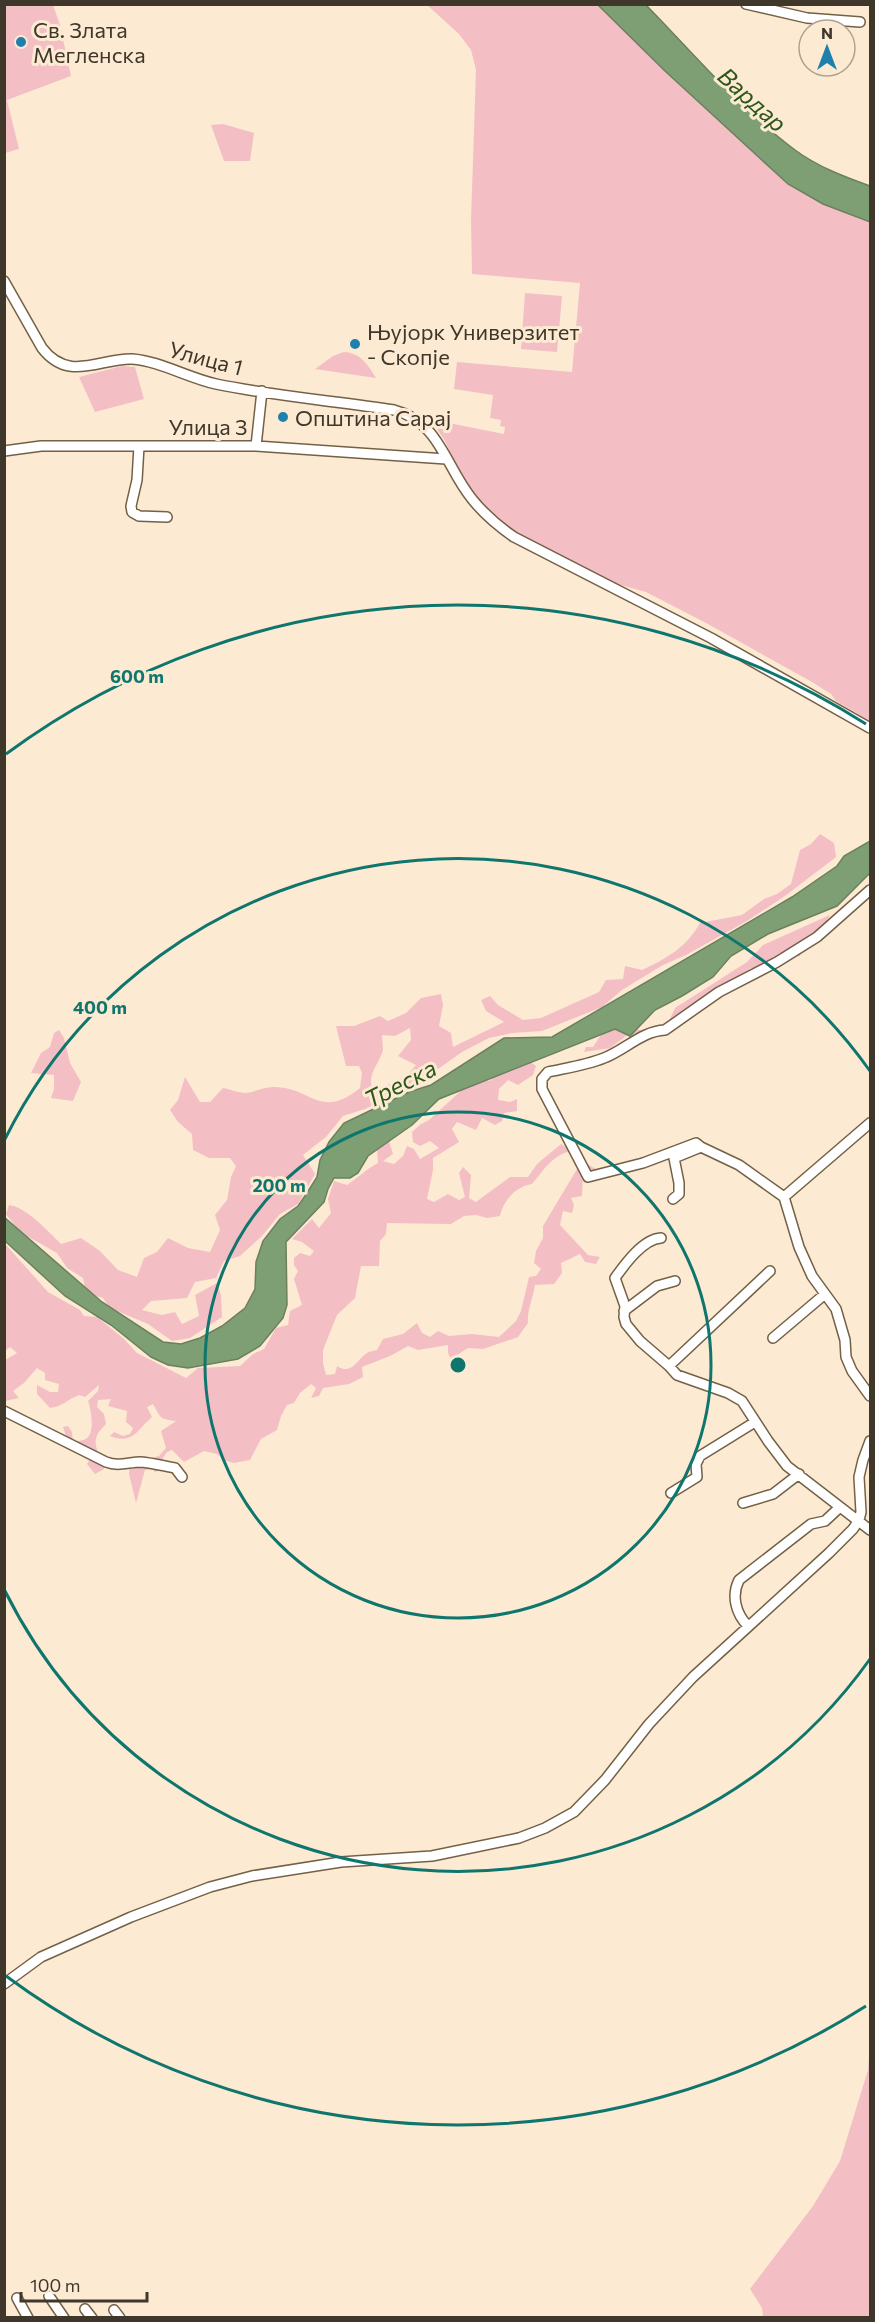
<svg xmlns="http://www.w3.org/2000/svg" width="875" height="2322" viewBox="0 0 875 2322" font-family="Commissioner,sans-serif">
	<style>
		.green { fill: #f3bfc5 }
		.water { fill: #7e9f74; stroke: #6b805e; stroke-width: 1.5 }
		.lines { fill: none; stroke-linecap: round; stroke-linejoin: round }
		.minor-casing { stroke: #736046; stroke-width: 12 }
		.minor { stroke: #fff; stroke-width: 9 }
		.ring { fill: none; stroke: #0f766e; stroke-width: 3 }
		.poi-dot { fill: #2080ac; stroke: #fdead3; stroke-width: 2 }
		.labels { text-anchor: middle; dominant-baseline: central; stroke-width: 6; stroke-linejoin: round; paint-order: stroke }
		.poi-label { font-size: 22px; fill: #40372b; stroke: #fdead3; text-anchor: start }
		.street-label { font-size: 22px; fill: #40372b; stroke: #fdead3 }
		.water-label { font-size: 24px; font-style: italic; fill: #2b571a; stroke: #fdead3 }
		.centre { fill: #0f766e; stroke: #fdead3; stroke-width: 3 }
		.ring-label { font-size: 18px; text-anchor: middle; font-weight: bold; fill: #0f766e; stroke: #fdead3; stroke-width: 6; stroke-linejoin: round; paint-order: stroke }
	</style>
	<rect width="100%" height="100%" fill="#fdead3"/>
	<path class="green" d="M5,4L53,5L60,25L71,76L7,100L19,149L5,153L4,100L6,99L4,92Z
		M427,5H598L665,71L788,184L858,218L870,222V721L836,701L831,694L812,682L706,623L646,592L606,581L502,525L466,487L445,441L433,423L444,422L504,434L505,427L500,426L501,420L490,418L493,395L454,389L457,362L572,372L580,283L472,274L471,220L476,70L471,50L459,34Z
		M223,124L254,133L250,161H224L211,125Z
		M525,293L562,296L557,352L521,349Z
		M344,352C361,353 368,365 376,378L315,369L333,356Z
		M122,366L135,367L144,399L95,412L79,377Z
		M820,834L834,843L836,857L785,896L747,921L686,955L663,965L622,990L602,1007L542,1031L512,1033L489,1038L462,1052L410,1089L404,1079L416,1065L398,1056L411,1040L410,1028L395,1036L382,1035C382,1039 383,1045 383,1050C379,1065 366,1074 373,1091L392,1083L388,1098L365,1109L343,1116L326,1137L303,1155L315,1174L298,1204L280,1214L262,1236L240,1256L224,1261L216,1278L195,1282L187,1298L151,1301L142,1310L162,1315L175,1312L182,1324L199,1316L195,1295L217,1283L221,1295L222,1317L190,1338L172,1341L148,1324L110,1308L103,1298L86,1293L83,1278L67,1268L57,1253L20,1232L6,1214L9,1205C26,1207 49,1232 61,1244L81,1238L100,1251L118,1270L137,1277L144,1258L157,1252L168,1238L188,1248L210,1252L220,1230L215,1215L227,1200L231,1177L236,1166L230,1158H209L193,1150L192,1134L178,1122L170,1110L178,1100L185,1077L200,1102H210L223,1088C230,1089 238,1093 246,1093C255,1092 264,1087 273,1087C311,1086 319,1121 360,1088L362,1073L359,1066H346L336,1026H354L380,1016L388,1021L406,1013L421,998L441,994L443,1005L439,1026L451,1033L453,1047L504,1022L486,1011L481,1000L490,996L498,1005L523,1020L541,1018L599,992L606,980L623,979L625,966L642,970C666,959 687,947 700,923L742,915L764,899L777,894L791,884L800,850L811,844Z
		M830,915C823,932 808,941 799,957L793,948L778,954L765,968H751L683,1010L667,1025L675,1008L747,962L763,945Z
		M612,1026L641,1030V1033L626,1036L610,1048L584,1052L586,1047H593L601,1035Z
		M59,1030L64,1038L70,1063L81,1082L73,1101L51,1098L54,1089V1075L31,1073L41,1053L50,1047L54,1033Z
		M525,1058L536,1066L533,1075L518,1085L508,1080L499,1089L498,1100L510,1102L517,1099V1111L504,1113L502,1121L495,1125L482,1118L476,1130L457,1122L452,1129L459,1142L433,1158V1170L427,1199L434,1202L448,1194L459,1200L465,1197L459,1173L463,1167L471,1175L469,1198L476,1202L510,1177H528L537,1164L561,1144L572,1151C554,1153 543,1171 532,1184C516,1186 503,1201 500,1216L487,1218L476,1215L464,1216L451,1224L387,1223L386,1234L380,1241L379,1266H361L355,1298L337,1315L323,1350V1363L326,1375L335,1374L337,1366C352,1376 357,1359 367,1353C370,1351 374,1351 377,1350L383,1339L403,1334L417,1323L422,1333L430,1337L438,1331L449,1336L472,1334L499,1337L516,1321L521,1311L529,1277L536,1276L541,1269L534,1263L536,1251L543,1238V1226L577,1169L587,1164L596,1169L597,1177L583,1174L582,1196L571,1198L574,1205L572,1213L563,1211L560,1225L588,1255L600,1257L596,1264L585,1262L580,1254L561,1263L562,1273L554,1284L535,1285C533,1299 527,1309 528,1323L518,1337L483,1349L468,1348L451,1359L448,1353V1345L418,1350L408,1346L390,1356L362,1367L363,1377L349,1384L323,1388L319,1396L311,1398L316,1388L311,1384L300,1393L294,1403L287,1405L281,1416L277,1430L261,1439L250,1460L234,1463L224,1460L217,1454L204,1451L184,1462L172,1450L167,1452L161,1461L166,1468L155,1472L152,1469L145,1470L136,1503L129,1474L130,1463L159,1456L166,1448L161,1431L176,1421C159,1419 161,1418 153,1404L147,1407L152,1417C137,1430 133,1445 110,1436L114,1432L123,1436L130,1434L133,1428L126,1422L127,1411L108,1406L111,1399L98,1400L97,1407L104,1414L106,1424C87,1442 99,1449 104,1469L95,1474L87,1464L91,1457L90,1447L78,1448L67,1439L63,1427L68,1426L72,1432L73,1442C77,1441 84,1441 87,1438C95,1432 91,1409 88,1401L98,1391L99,1385L85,1397L79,1395C68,1399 62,1407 50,1408L37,1394V1385L50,1392H58L59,1384L45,1380V1373L37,1368L24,1383L13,1391L19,1398L5,1401V1360L17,1353L10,1347L5,1351L4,1246H7L48,1292L80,1310L84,1316L97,1317L123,1338L137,1353L186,1378L198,1368L240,1366L253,1354L264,1349L276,1328L288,1325L290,1311L302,1305L294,1279L298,1271L294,1265V1258L300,1253L310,1256L314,1251L302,1242L292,1239L312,1219L319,1228L331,1213L328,1199L334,1181L347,1185C358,1178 366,1169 378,1163L377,1150L389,1141L393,1154L383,1161L394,1164L403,1156L407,1146L414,1149L420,1159L439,1148L430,1141L420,1146L413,1142L412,1132L421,1124L429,1120L476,1077L490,1081L500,1066Z
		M870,2043V2317H763L762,2308L750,2289L813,2206L840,2161L868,2070Z"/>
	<path class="water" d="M598,5H646C694,54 740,109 795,150C818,167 845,177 870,186V222L823,204L788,184L665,71Z
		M870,841V873L837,906L768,934L731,956L713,977L682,996L655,1010L630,1036L615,1029L439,1099L412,1125L368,1156L358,1173L350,1178H334L328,1189L324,1202L286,1242L287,1305L283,1318L260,1346L238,1359L188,1368L168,1365L151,1357L111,1325L65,1296L5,1241V1218L102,1302L163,1342L181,1344L200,1338L222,1326L245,1308L255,1289L256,1262L263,1241L280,1219L298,1206L307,1193L317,1177L320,1160L329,1142L344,1123L409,1092L431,1085L504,1038L552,1037L792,897L837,866L844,856Z"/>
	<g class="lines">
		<defs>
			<path id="minor" d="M746,4L807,18L860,22
				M4,281L42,348C69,383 100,358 132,359C160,361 188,378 216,384C274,396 335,401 394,410C440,422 445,466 472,499C484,514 498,526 514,537L711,638L870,728
				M139,446L137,480L131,506L132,512L139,516L167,517
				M256,446L262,391
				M4,451L41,446H256L446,459
				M701,1147L696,1143L643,1163L588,1177L542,1089V1079L548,1072C566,1068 587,1065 604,1058C625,1050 642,1031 665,1030L719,992L777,962L817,937L870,890
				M784,1197L870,1123
				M673,1199L679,1194V1183L674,1158L701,1147L739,1165L784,1197L799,1247L812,1276L836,1309L845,1340L846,1357L852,1371L870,1396
				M661,1238C643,1239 625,1264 615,1278L625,1306L624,1317L626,1324L640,1341L669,1366L677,1375L728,1393L742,1401L768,1441L787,1466L870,1530
				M624,1311L657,1286L675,1281
				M773,1338L825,1294
				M669,1366L770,1271
				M4,1411L106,1462C119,1467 128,1462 141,1462C152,1463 164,1466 175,1468L182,1477
				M671,1493L697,1477L696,1464L700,1456L755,1422
				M743,1503L773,1494L799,1474
				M748,1626C736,1614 731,1596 739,1580L811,1524L825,1521L840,1507
				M4,1984L41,1957L131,1917L210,1887L252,1876L341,1862L432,1856L519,1838L545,1828L574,1812L605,1780L649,1724L693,1677L829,1553L853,1529L859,1520L861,1512L859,1477L863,1460L870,1441
				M49,2296L64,2318
				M17,2298L28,2318
				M85,2309L92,2318
				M114,2310L120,2318"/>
		</defs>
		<use href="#minor" class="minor-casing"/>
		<use href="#minor" class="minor"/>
	</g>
	<g class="ring">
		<circle cx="458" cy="1365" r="253"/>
		<path d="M870 1659A506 506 0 0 1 5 1591M5 1139A506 506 0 0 1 870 1071"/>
		<path d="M866 2006A760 760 0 0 1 6 1976M6 754A760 760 0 0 1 866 724"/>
	</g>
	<g class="poi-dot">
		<circle cx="21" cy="42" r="6"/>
		<circle cx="355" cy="344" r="6"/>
		<circle cx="283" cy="417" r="6"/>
	</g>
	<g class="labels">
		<g class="poi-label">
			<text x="33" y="29">Св. Злата<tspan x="33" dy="25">Мегленска</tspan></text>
			<text x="367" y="331">Њујорк Универзитет<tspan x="367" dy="25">- Скопје</tspan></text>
			<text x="295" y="417">Општина Сарај</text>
		</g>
		<g class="street-label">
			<text transform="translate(206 358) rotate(15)">Улица 1</text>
			<text x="208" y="426">Улица 3</text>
		</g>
		<g class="water-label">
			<text transform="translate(753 99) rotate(42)">Вардар</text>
			<text transform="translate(400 1083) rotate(-27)">Треска</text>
		</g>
	</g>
	<circle cx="458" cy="1365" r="9" class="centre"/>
	<g class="ring-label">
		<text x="137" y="683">600 m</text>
		<text x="100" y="1014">400 m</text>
		<text x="279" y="1192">200 m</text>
	</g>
	<rect width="875" height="2322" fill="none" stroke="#40372b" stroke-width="12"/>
	<g transform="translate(827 48)"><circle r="28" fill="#fdead3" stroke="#b1a290" stroke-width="1.5"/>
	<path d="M0-4.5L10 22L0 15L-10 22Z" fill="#2080ac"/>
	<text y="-9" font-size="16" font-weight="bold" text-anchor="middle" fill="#40372b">N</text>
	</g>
	<path d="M21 2292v9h126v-9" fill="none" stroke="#40372b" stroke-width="3"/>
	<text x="30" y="2292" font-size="18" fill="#40372b" stroke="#fdead3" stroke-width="4.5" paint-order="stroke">100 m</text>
</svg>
